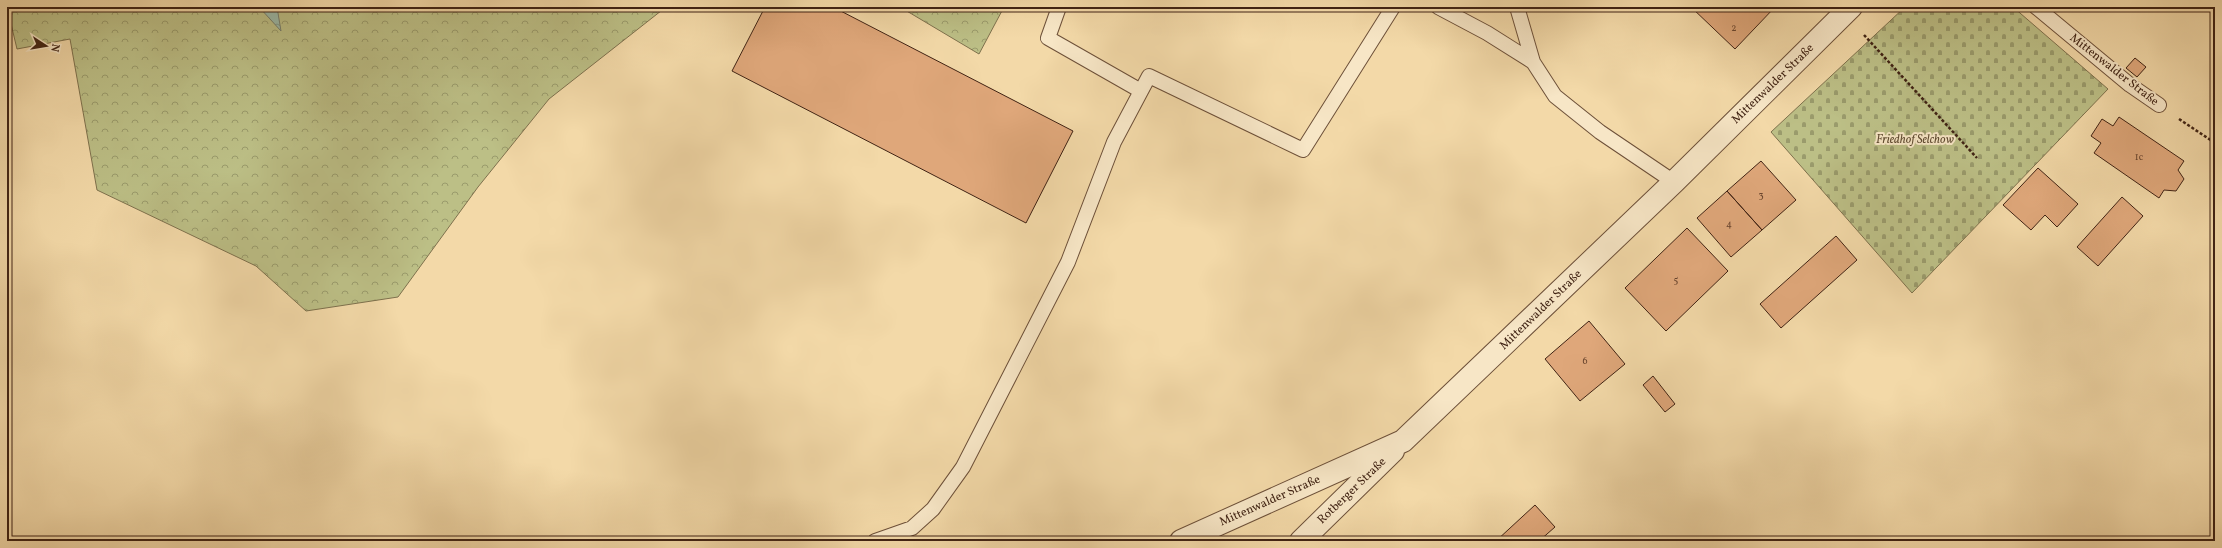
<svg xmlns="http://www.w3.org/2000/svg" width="2222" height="548" viewBox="0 0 2222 548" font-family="Vollkorn,serif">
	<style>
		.cemetery { fill: url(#cemetery-stones); stroke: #7e714d }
		.park { fill: url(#park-crowns); stroke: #7e714d }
		.water { fill: url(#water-ripples); stroke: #777e6d }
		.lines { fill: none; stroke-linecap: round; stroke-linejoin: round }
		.stream { stroke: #777e6d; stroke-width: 10 }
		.building { fill: #dfa77a; stroke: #402314 }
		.service-casing { stroke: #6d5039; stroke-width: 16 }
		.minor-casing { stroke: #6d5039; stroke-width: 24 }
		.path { stroke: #402314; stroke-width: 2.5; stroke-dasharray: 3 2; stroke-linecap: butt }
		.service { stroke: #f7e6c6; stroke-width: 14 }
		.minor { stroke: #f7e6c6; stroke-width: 22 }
		.labels { text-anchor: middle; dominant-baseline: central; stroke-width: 4; stroke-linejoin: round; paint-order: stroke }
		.number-label { font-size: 10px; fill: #68442e }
		.street-label { font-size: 12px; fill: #402314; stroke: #f7e6c6 }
		.park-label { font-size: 12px; font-style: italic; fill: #5f4a30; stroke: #f7e6c6 }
	</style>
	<defs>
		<pattern id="cemetery-stones" width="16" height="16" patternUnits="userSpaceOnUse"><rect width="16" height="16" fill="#bcbf86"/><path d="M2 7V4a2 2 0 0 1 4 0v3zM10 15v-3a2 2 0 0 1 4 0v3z" fill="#9a9b6c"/></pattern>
		<pattern id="park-crowns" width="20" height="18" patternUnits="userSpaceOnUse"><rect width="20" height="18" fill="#bcbf86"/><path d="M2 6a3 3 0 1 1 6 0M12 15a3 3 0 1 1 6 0" fill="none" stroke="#9a9b6c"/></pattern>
		<pattern id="water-ripples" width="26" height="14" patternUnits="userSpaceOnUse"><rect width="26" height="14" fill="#9bbaa9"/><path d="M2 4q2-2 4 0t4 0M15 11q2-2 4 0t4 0" fill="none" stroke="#809788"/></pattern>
	</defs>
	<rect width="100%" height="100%" fill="#f3d9a8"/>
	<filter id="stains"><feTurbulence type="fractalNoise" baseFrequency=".005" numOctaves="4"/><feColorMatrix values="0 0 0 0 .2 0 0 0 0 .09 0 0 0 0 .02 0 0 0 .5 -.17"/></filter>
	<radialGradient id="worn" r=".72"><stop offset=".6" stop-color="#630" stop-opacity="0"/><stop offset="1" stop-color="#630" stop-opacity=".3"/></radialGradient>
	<path class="cemetery" d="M1905,7H2013L2108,89L1912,293L1771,132Z"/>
	<path class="park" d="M7,7H666L549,99L478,187L398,297L306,311L256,266L97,190L70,39L17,49Z
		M900,7H1004L979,54Z"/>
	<path class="water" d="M259,7H277L281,31Z"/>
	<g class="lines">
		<path class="stream" d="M2212,541L2215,537"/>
	</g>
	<path class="building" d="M765,7H833L1073,131L1026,223L732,71Z
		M1691,7H1775L1735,49Z
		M2135,58L2146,67L2137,77L2126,68Z
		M2119,117L2184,161L2178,170L2184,179L2176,191L2164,190L2159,198L2094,153L2101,143L2091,136L2102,119L2113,126Z
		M1761,161L1796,200L1762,230L1727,191Z
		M2038,168L2078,204L2057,227L2045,215L2031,230L2003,205Z
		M1727,191L1762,230L1731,257L1697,218Z
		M2122,197L2143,216L2098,266L2077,247Z
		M1687,228L1728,271L1666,331L1625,288Z
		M1836,236L1857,260L1781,328L1760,304Z
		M1589,321L1625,364L1580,401L1545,359Z
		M1653,376L1675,404L1665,412L1643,385Z
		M1535,505L1555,527L1539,541H1496Z"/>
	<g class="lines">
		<defs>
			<path id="service" d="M1059,7L1048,38L1141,91
				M1438,7L1487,33L1533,62
				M1517,7L1533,62L1555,96L1600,132L1674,182
				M2036,7L2130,85L2159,105
				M875,541L912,528L933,509L963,467L1068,262L1114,142L1149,76L1303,150L1393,7"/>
			<path id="minor" d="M1181,541L1403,441L1674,182L1851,7
				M1301,541L1393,451"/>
		</defs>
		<use href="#service" class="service-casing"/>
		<use href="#minor" class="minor-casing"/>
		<path class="path" d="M1864,35L1977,158
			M2179,119L2215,143"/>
		<use href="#service" class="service"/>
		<use href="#minor" class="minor"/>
	</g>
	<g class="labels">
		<g class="number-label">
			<text x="1734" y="28">2</text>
			<text x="2139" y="157">1c</text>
			<text x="1761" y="195">3</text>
			<text x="1729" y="224">4</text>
			<text x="1676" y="280">5</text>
			<text x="1585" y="361">6</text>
		</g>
		<g class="street-label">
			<text transform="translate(2114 70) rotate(38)">Mittenwalder Straße</text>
			<text transform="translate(1773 84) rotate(-44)">Mittenwalder Straße</text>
			<text transform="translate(1541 310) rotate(-44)">Mittenwalder Straße</text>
			<text transform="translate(1352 491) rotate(-44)">Rotberger Straße</text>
			<text transform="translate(1270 501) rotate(-24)">Mittenwalder Straße</text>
		</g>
		<g class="park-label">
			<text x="1915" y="140">Friedhof Selchow</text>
		</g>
	</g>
	<rect width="2222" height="548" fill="none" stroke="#f3d9a8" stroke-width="24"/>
	<rect x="8" y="8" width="2206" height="532" fill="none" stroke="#402314" stroke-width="2"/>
	<rect x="12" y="12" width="2198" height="524" fill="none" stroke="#402314"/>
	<g transform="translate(46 46) rotate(102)" stroke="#f7e6c6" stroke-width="3" paint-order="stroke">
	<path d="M0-3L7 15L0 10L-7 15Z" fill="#402314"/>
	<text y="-6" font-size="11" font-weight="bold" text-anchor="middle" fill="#402314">N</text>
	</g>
	<rect width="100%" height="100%" filter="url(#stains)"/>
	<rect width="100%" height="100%" fill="url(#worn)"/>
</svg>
